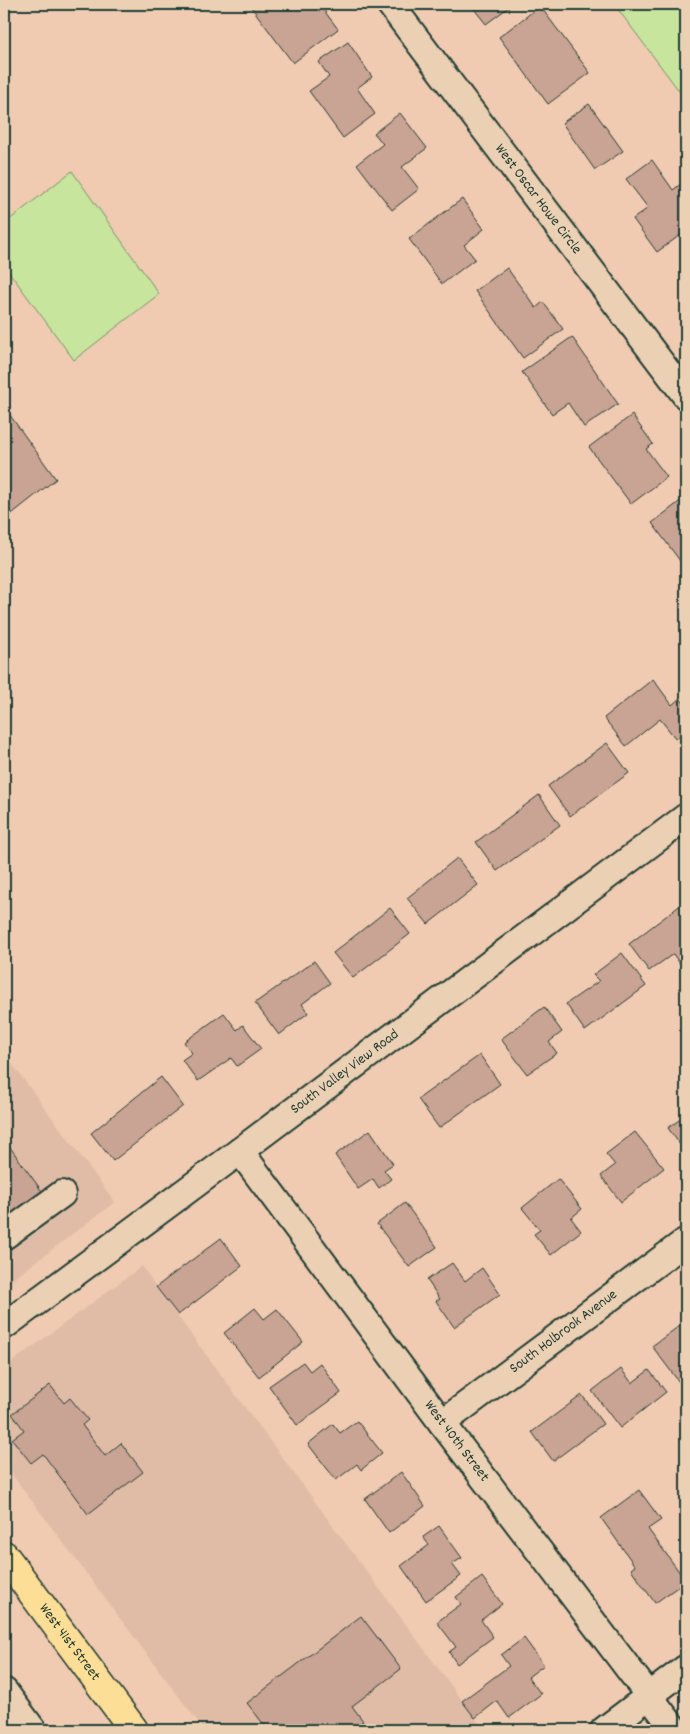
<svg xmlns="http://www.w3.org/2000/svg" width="690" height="1734" viewBox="0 0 690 1734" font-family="Dekko,sans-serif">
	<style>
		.built { fill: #e0bca7 }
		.green { fill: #c8e59d; stroke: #749168 }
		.building { fill: #c9a394; stroke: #1f3d34 }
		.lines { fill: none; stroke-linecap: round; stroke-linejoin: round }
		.minor-casing { stroke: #1f3d34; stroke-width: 30 }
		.major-casing { stroke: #1f3d34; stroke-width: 31 }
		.minor { stroke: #ecd0b3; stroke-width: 26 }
		.major { stroke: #fdde96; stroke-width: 28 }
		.labels { text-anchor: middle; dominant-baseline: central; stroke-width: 4.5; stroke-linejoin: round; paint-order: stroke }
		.street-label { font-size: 15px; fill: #1f3d34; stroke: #ecd0b3 }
	</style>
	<rect width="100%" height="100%" fill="#f0cbb2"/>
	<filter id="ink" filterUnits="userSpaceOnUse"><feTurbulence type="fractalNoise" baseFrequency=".02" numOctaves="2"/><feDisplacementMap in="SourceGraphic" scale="10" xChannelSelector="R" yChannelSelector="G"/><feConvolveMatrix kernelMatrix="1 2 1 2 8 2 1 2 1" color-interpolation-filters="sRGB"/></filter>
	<g filter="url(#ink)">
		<path class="built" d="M4,1053L115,1202L4,1286Z
			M142,1266L156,1287L484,1730H204L4,1464V1368Z"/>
		<path class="green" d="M614,4H686V100Z
			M72,171L159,294L74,360L4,265V224Z"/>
		<path class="building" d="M249,4H297L299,6L302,4H319L338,29L293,63Z
			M470,4H513L486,24Z
			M540,6L590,73L548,104L499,37Z
			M348,42L372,77L357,88L375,114L343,138L309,91L329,77L319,62Z
			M589,104L623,151L595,170L562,123Z
			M400,113L427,148L402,167L419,189L392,210L357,164L383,144L374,133Z
			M652,160L673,190L681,184L686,192V231L657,252L633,219L648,208L626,179Z
			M462,199L484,229L464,245L475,259L442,284L409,239Z
			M507,268L536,308L543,302L563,329L523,358L475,291Z
			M572,337L618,404L584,427L568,403L552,414L522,372Z
			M4,407L56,479L4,520Z
			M632,415L653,444L646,449L667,477L631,504L589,447Z
			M683,499L686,503V569L652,523Z
			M653,679L672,705L680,698L686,706V730L676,739L660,719L626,746L604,718Z
			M607,743L629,773L570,816L548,786Z
			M539,795L560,825L497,871L476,842Z
			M457,858L478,885L428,924L407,898Z
			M686,901V972L673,954L649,971L629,944Z
			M390,908L410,934L353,978L333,953Z
			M622,953L646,986L585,1031L566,1004L599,981L593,975Z
			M314,961L330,983L302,1004L308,1013L279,1035L255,1003Z
			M544,1007L562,1032L549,1042L557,1053L527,1074L501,1039Z
			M224,1013L237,1030L243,1025L261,1049L237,1066L231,1058L198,1081L182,1060L192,1053L184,1042Z
			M480,1055L500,1084L439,1128L418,1099Z
			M161,1077L183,1106L113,1161L91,1133Z
			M686,1115V1153L668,1128Z
			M370,1130L393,1164L384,1170L391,1179L379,1188L373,1179L358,1189L335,1155Z
			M635,1132L664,1168L621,1202L601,1176L615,1165L606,1154Z
			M4,1139L44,1194L4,1224Z
			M558,1179L582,1209L571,1218L581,1231L551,1255L534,1234L540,1230L522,1208Z
			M405,1203L437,1247L409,1267L377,1224Z
			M221,1238L242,1266L178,1315L156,1287Z
			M452,1263L465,1281L482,1268L500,1294L454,1327L436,1301L440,1299L427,1280Z
			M255,1308L264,1319L277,1309L303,1342L259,1377L224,1333Z
			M686,1321V1376L679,1382L652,1346Z
			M303,1362L310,1371L320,1363L341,1393L297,1425L269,1386Z
			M621,1369L632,1383L649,1370L666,1392L620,1428L592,1391Z
			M50,1385L64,1403L70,1398L88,1420L82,1425L105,1456L121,1443L143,1472L88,1514L43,1454L31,1463L12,1439L24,1430L12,1414Z
			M582,1395L603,1424L553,1461L532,1432Z
			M357,1421L382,1453L361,1470L357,1464L336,1480L308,1444L333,1424L340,1433Z
			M401,1472L425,1506L389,1533L365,1499Z
			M639,1490L661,1520L648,1529L686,1581L655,1603L631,1569L635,1566L601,1518Z
			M439,1526L462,1558L452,1564L461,1576L426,1601L401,1566L429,1545L423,1537Z
			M482,1577L502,1604L481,1620L493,1637L457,1664L449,1652L456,1647L437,1622L461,1604L456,1597Z
			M361,1616L401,1669L352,1706L363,1721L350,1730H259L265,1726L247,1703Z
			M524,1638L544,1665L528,1677L541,1694L509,1718L497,1701L475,1718L462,1701L509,1666L501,1655Z"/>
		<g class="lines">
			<defs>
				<g id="minor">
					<path id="s1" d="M390,4L686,396"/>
					<path id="s2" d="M240,1151L442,1423L675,1730"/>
					<path d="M4,1236L62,1194"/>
					<path id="s3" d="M4,1326L240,1151L686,817"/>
					<path id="s4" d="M442,1423L686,1241"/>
					<path d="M4,1691L33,1730"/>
					<path d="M604,1730L686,1668"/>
				</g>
				<g id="major">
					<path id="s5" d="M4,1555L134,1730"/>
				</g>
			</defs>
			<use href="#minor" class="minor-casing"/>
			<use href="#major" class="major-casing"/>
			<use href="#minor" class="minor"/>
			<use href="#major" class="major"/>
		</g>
	</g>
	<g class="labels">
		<g class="street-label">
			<text stroke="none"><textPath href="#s1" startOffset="245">West Oscar Howe Circle</textPath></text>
			<text stroke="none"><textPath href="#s3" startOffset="425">South Valley View Road</textPath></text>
			<text stroke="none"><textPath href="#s4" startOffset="152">South Holbrook Avenue</textPath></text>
			<text stroke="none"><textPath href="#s2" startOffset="362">West 40th Street</textPath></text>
			<text stroke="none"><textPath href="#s5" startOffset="109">West 41st Street</textPath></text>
		</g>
	</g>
	<rect width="690" height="1734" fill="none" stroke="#ecd0b3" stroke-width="20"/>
	<rect x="10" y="10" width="670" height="1714" fill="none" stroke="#1f3d34" stroke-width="2" filter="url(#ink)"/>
</svg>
